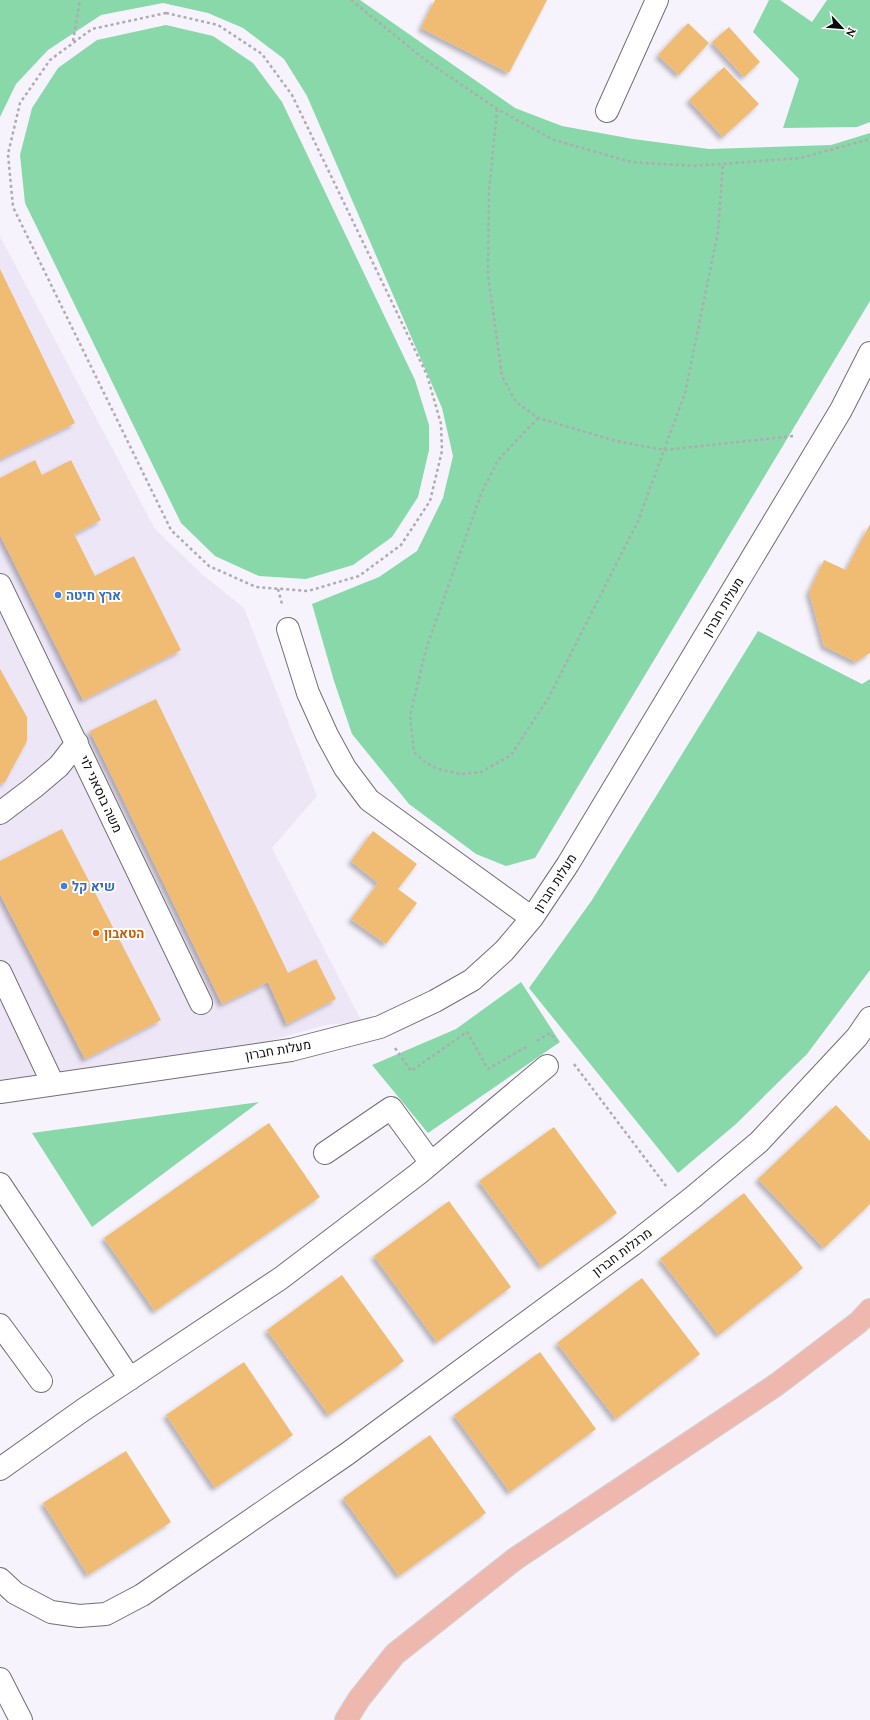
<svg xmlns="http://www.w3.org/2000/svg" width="870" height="1720" viewBox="0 0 870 1720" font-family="Lora,Heebo,serif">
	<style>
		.built { fill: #ede6f6 }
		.green { fill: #88d8aa }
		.building { fill: #f0bb72; filter: url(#shadow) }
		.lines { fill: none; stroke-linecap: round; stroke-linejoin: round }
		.minor-casing { stroke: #726e76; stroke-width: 24 }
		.major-casing { stroke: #d3d3d4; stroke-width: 24 }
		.path { stroke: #afabb3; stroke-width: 2.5; stroke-dasharray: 3 3; stroke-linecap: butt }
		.minor { stroke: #fff; stroke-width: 22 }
		.major { stroke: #efb8af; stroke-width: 22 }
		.shop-dot { fill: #3f7fe0; stroke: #fff; stroke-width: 1.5 }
		.food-dot { fill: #e8710a; stroke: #fff; stroke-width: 1.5 }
		.labels { text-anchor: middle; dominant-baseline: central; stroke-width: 4; stroke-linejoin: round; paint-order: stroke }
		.shop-label { font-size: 13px; font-weight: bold; fill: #366cbe; stroke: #fff; text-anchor: start }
		.street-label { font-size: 13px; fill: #0c0b0e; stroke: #fff }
		.food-label { font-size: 13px; font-weight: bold; fill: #c56008; stroke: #fff; text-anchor: start }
	</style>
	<defs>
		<filter id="shadow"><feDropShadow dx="-3.5" dy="3.5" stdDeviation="2" flood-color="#0004"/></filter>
	</defs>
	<rect width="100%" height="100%" fill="#f7f3fc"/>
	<path class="built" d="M0,236L155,529L202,574L244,608L317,796L272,848L362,1022L326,1025L265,1042L0,1081Z"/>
	<path class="green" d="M0,0H360L515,108L562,126L633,139L709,149L831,145L870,133V301L535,858L506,866L476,854L409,804L352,734L334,681L312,604L379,577L417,551L443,498L453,456L442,408L307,96L284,59L243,28L208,13L163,3L101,15L48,50L16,84L0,117Z
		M769,0H780L812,22L827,0H870V122L857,127L783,128L799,79L753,32Z
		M166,25L213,36L253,63L282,102L415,380L429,425V450L418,497L392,537L353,565L306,579L259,576L215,556L181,523L25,203L20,155L32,108L58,68L97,40Z
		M758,631L862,684L870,679V970L807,1054L736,1124L678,1173L529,988L592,900Z
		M521,982L560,1042L428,1133L372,1065L456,1029Z
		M259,1102L92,1227L32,1133Z"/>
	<path class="building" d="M435,0H547L509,73L421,28Z
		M688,23L709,43L679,75L658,55Z
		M729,27L760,62L744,77L712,42Z
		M724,67L759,104L723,137L689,100Z
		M0,269L75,423L0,459Z
		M35,460L42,475L71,460L101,520L74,534L95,576L134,556L181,650L83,700L0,535V478Z
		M870,524V653L856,662L824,646L809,592L824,560L846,570Z
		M0,669L27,717V741L5,782L0,784Z
		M156,699L288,973L316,959L336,999L287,1024L268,982L222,1004L90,731Z
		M62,829L161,1020L85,1059L0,894V861Z
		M373,831L417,864L398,889L417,903L386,944L351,919L378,883L351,861Z
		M836,1105L870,1141V1204L824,1248L758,1179Z
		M269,1123L320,1197L155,1311L104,1238Z
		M554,1127L617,1213L542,1267L479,1181Z
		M744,1193L803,1268L719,1335L660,1259Z
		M449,1201L511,1287L437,1342L374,1256Z
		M342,1275L404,1361L329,1415L267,1330Z
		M642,1278L700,1354L616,1419L557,1343Z
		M540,1352L596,1429L510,1492L454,1415Z
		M244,1362L293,1435L215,1488L166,1415Z
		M430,1435L486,1513L399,1576L343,1498Z
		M126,1451L171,1522L88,1575L43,1503Z"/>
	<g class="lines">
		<defs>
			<path id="minor" d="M607,111L657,0
				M0,585L201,1003
				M288,629L308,693L327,735L345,768L369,800L532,918
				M0,813L33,788L59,766L77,743
				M0,972L53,1084
				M0,1092L291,1050L380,1027L435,1001L472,980L504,951L532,918L568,864L841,410L870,353
				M325,1153L391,1108L431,1163
				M0,1184L130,1379
				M0,1325L41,1381
				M0,1469L83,1410L281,1278L418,1174L547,1066
				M0,1579L15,1593L51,1612L79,1616L106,1614L142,1595L347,1454L632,1245L692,1198L759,1142L857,1037L870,1018
				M0,1679L21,1720"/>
			<path id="major" d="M346,1720L359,1699L395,1654L515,1559L776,1385L859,1322L870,1310"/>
		</defs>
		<use href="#minor" class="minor-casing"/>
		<use href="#major" class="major-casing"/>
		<path class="path" d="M351,0L424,59L497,109L554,140L631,162L693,166L800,158L870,139
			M166,13L218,25L262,54L292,95L427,375L441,424L442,451L430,501L401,545L359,576L308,591L256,587L209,566L171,530L13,207L8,154L20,103L50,60L92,29Z
			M73,41L80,0
			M497,109L489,192L488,275L502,376L516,402L538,418L616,441L664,450L794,436
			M538,418L498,460L481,494L426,649L410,716L414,752L426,763L438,769L460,774L481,772L511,755L549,697L638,521L685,393L718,232L723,163
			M278,589L282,604
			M537,1041L550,1033L556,1041
			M395,1048L411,1071L467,1032L488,1069L526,1047
			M574,1064L666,1186"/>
		<use href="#minor" class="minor"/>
		<use href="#major" class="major"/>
	</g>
	<g class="shop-dot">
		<circle cx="58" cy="595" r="4"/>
		<circle cx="64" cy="886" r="4"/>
	</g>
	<circle class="food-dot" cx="96" cy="933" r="4"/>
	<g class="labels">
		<g class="shop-label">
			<text x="66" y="595">ארץ חיטה</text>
			<text x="72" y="886">שיא קל</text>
		</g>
		<g class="street-label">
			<text transform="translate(723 607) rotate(-59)">מעלות חברון</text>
			<text transform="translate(101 794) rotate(65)">משה בוסאני לוי</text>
			<text transform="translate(555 883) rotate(-57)">מעלות חברון</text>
			<text transform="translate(278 1050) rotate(-10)">מעלות חברון</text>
			<text transform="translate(622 1252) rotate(-37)">מרגלות חברון</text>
		</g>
		<g class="food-label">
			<text x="104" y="933">הטאבון</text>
		</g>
	</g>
	<g transform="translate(842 28) rotate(116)" stroke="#ffffff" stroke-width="3" paint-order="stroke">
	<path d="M0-3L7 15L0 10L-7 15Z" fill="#0c0b0e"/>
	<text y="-6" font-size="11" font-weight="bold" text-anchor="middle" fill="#0c0b0e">N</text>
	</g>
</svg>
